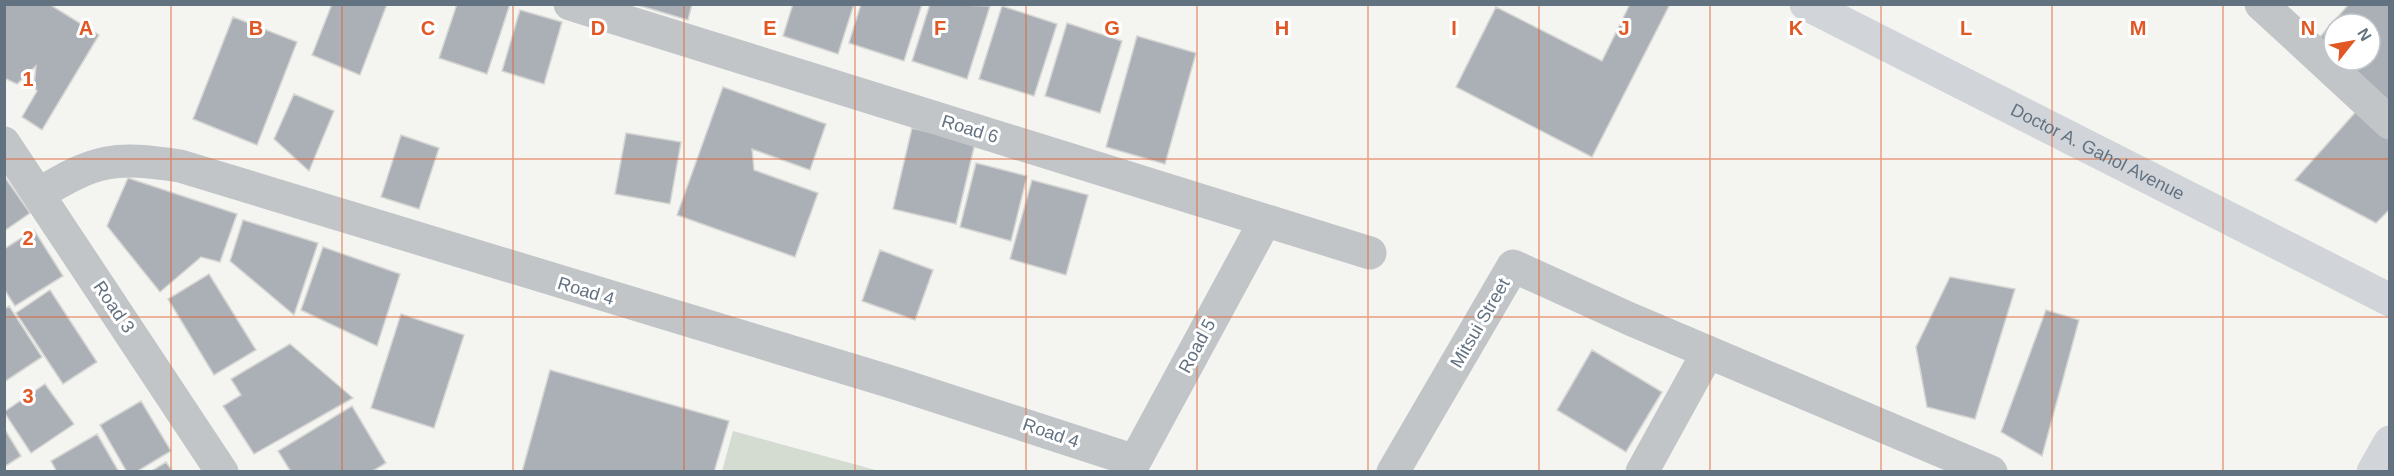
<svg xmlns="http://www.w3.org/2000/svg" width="2394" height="476" viewBox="0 0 2394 476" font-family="Arial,sans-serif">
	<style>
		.green { fill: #d4dbd1 }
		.building { fill: #aab0b6; stroke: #d5d5d3; stroke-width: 1.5; fill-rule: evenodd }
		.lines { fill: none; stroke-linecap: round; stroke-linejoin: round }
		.minor { stroke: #c1c5c8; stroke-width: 33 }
		.major { stroke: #d1d5da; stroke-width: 33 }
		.grid { fill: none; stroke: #e15824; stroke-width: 1.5; stroke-opacity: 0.55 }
		.labels { text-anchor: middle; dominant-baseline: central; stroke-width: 6; stroke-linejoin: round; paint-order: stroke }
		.street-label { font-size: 18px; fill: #637281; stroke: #fff }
		.grid-label { font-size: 20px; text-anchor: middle; font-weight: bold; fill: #e15824; stroke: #fff; stroke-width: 6; stroke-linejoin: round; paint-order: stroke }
	</style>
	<rect width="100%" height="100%" fill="#f4f4f0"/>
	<path class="green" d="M733,431L879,471H722Z"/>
	<path class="building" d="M4,4H49L99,35L42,130L22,117L37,91L34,86L36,66L17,84L4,78Z
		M332,4H387L360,75L312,55Z
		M457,4H510L487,74L439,58Z
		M634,4H692L688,20Z
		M793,4H854L838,54L783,36Z
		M861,4H922L904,61L849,43Z
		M930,4L990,6L967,79L912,61Z
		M1630,4H1670L1592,157L1456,87L1496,7L1602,61Z
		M2349,4H2390V113L2313,45ZM2334,24H2370V60H2334Z
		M1002,6L1057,24L1034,96L979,79Z
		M520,10L562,22L544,84L502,71Z
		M233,17L297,42L257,145L193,119Z
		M1067,23L1122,41L1100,113L1045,96Z
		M1137,36L1196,53L1165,164L1106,147Z
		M723,87L826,124L810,170L752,149L754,170L818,193L795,257L677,215Z
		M294,94L334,111L309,171L274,139Z
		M2361,106L2390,131V209L2376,223L2295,180Z
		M912,128L975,143L956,224L893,209Z
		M626,133L681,142L670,204L615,194Z
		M401,135L439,148L419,209L381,197Z
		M976,163L1027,176L1011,241L960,227Z
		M4,176L30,213L4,231Z
		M128,178L237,214L220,262L201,257L160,292L107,226Z
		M1032,180L1088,195L1066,275L1010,259Z
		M243,220L318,243L294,315L230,261Z
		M34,230L63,276L15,306L4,289V249Z
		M323,247L400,274L377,346L301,310Z
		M880,250L933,270L915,320L862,301Z
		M209,274L256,350L214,375L168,299Z
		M1950,277L2015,289L1975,419L1927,407L1916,347Z
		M50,290L97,362L63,384L16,313Z
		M9,306L42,357L4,382V309Z
		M2046,310L2079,320L2042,456L2001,432Z
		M401,314L464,335L434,428L371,408Z
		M290,344L353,398L254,454L223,406L241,395L231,379Z
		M1592,350L1662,392L1626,452L1557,410Z
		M550,370L729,421L714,472H522Z
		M45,384L74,424L31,453L4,412Z
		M141,401L171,451L136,472H127L100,425Z
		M352,406L386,463L371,472H291L278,451Z
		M4,428L21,456L4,467Z
		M97,434L119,472H57L51,461Z
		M166,462L173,472H150Z"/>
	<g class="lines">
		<path class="minor" d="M570,4L1370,253
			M2261,4L2390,123
			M4,143L222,472
			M39,194C96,159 114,156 180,166L898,384L1135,461
			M1129,472L1265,221
			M1393,472L1513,266L1630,319L1991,472
			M1642,472L1708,352"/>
		<g class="major">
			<path id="s1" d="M1806,4L2390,300"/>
			<path d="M2373,472L2390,442"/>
		</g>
	</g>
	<path class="grid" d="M171,4V472M342,4V472M513,4V472M684,4V472M855,4V472M1026,4V472M1197,4V472M1368,4V472M1539,4V472M1710,4V472M1881,4V472M2052,4V472M2223,4V472M4,159H2390M4,317H2390"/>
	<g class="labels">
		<g class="street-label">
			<text transform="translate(970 129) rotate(17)">Road 6</text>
			<text stroke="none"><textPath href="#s1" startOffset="327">Doctor A. Gahol Avenue</textPath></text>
			<text transform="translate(586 291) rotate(17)">Road 4</text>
			<text transform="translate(114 307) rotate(56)">Road 3</text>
			<text transform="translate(1480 323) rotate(-60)">Mitsui Street</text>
			<text transform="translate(1197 346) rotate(-62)">Road 5</text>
			<text transform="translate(1051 433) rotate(19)">Road 4</text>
		</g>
	</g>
	<g class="grid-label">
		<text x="86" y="35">A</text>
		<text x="256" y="35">B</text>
		<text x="428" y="35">C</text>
		<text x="598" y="35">D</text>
		<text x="770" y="35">E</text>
		<text x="940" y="35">F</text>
		<text x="1112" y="35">G</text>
		<text x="1282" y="35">H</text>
		<text x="1454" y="35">I</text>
		<text x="1624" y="35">J</text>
		<text x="1796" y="35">K</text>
		<text x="1966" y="35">L</text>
		<text x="2138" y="35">M</text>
		<text x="2308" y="35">N</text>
		<text x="28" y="86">1</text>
		<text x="28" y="245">2</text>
		<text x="28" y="403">3</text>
	</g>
	<rect width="2394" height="476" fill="none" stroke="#637281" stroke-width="12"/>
	<g transform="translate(2352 42) rotate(59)"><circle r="28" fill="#ffffff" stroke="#c1c7cd" stroke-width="1.5"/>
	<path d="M0-4.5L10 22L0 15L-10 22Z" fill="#e15824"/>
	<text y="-9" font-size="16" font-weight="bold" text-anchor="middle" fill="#637281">N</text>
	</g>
</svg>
